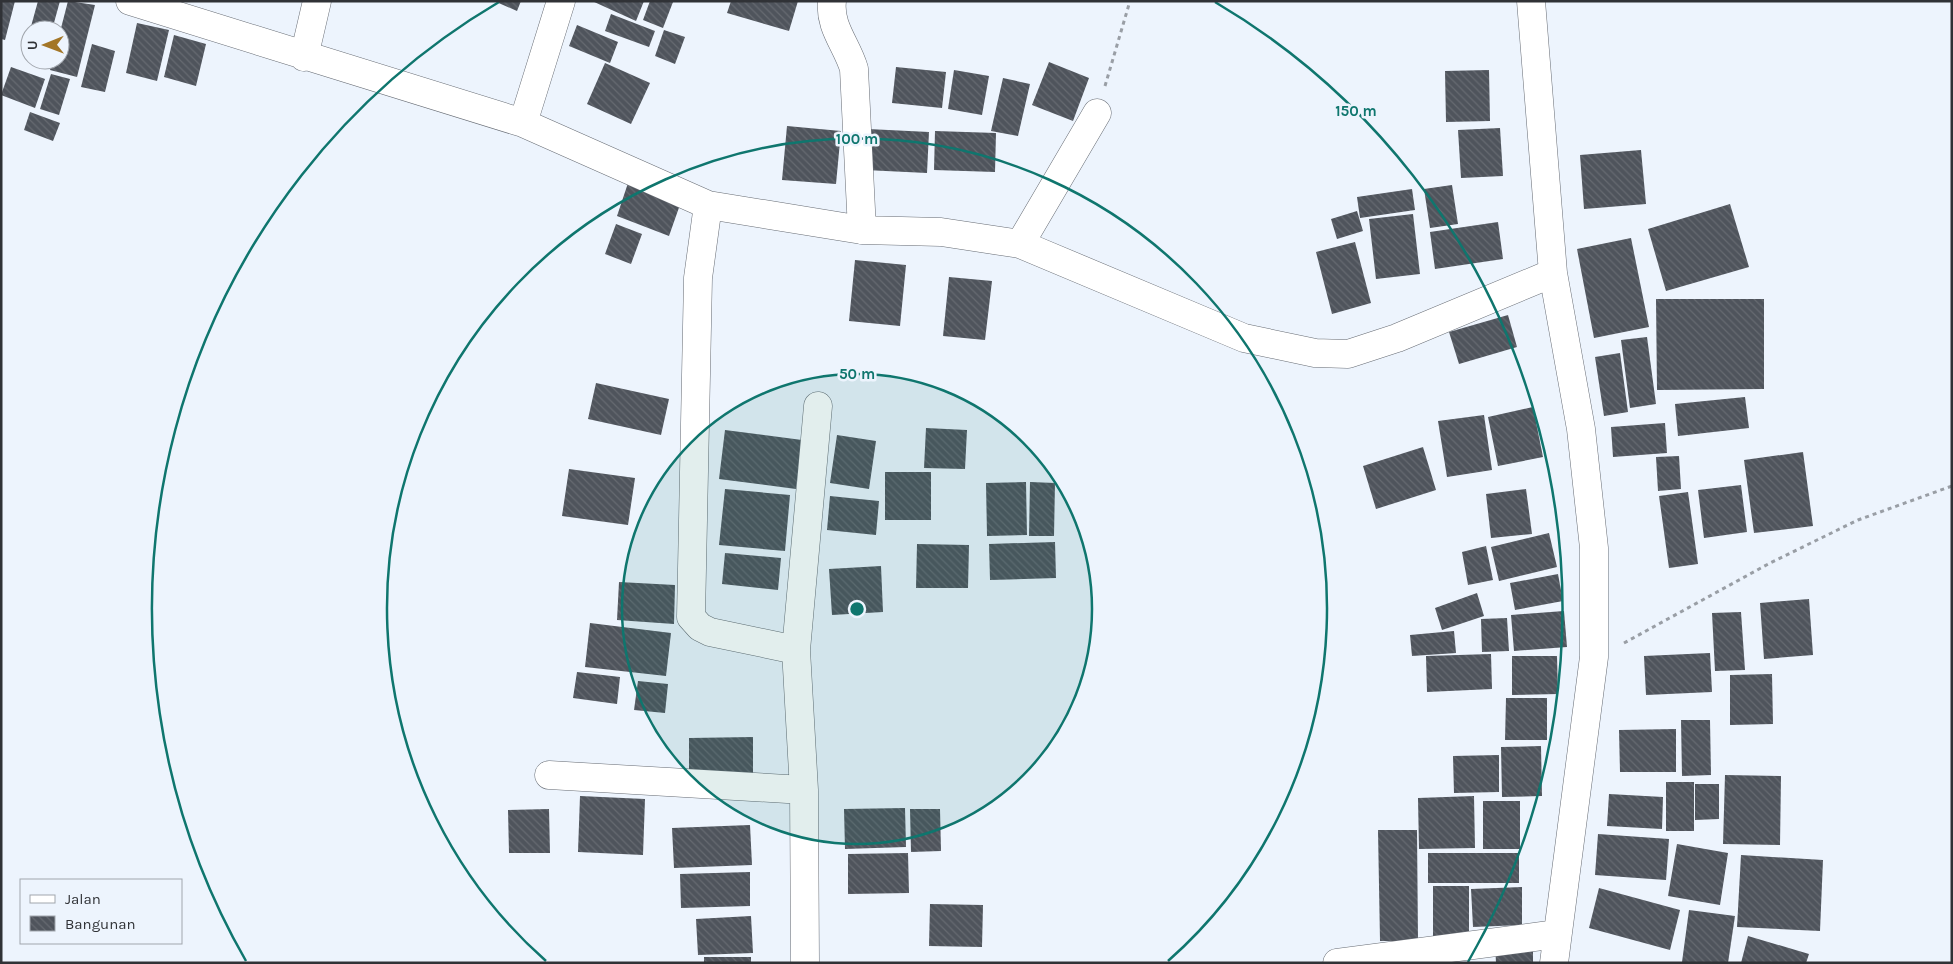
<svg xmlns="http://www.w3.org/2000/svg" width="1953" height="964" viewBox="0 0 1953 964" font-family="Karla,sans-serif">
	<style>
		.building { fill: url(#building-back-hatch) }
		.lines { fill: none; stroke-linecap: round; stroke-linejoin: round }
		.minor-casing { stroke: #676c74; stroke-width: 29 }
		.path { stroke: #999ea5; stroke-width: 3; stroke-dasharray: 4 4; stroke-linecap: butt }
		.minor { stroke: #fff; stroke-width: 28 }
		.ring { fill: none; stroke: #0f766e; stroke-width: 2.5 }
		.centre { fill: #0f766e; stroke: #edf4fd; stroke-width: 2.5 }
		.ring-label { font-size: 15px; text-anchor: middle; font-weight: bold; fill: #0f766e; stroke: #edf4fd; stroke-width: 5; stroke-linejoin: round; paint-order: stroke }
	</style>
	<defs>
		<pattern id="building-back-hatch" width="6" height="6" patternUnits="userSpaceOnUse" patternTransform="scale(1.25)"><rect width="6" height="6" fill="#4f545c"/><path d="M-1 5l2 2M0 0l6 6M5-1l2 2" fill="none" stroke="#666a71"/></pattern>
	</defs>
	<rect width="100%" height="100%" fill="#edf4fd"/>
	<path class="building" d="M1,1H15L5,40L1,39Z
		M38,1H60L52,30H30Z
		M68,1L95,5L77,77L50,70L53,60H60V32Z
		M494,1H521L517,11Z
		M592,1H644L636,21Z
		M650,1L673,2L663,28L643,20Z
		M731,1H798L789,31L727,13Z
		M611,14L655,31L649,47L605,31Z
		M137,23L169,30L157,81L126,73Z
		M577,25L618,42L610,63L569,46Z
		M664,30L685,37L675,64L655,56Z
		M174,35L206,44L196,86L164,77Z
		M92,44L115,51L105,92L81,87Z
		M1049,62L1089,78L1073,121L1032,105Z
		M605,63L650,83L631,124L587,104Z
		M11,67L45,79L35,108L1,95Z
		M896,67L946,72L942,108L892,103Z
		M954,70L989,76L982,115L948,109Z
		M1489,70L1490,121L1446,122L1445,71Z
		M51,74L70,79L59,115L40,109Z
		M1003,78L1030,84L1018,136L991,131Z
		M30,112L60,123L53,141L24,130Z
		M787,126L841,131L836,184L782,180Z
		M1500,128L1503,176L1461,178L1458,130Z
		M868,129L929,132L927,173L865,170Z
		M935,131L996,133L995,172L934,170Z
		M1641,150L1646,204L1584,209L1580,155Z
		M629,180L682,199L669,236L617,216Z
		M1452,185L1458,224L1430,228L1424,189Z
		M1412,189L1415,210L1360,218L1357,197Z
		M1730,204L1749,267L1666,291L1648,229Z
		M1357,211L1363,231L1337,239L1331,219Z
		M1413,214L1420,274L1376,279L1369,219Z
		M1498,222L1503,259L1435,269L1430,232Z
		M616,224L642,234L631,264L605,254Z
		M1631,238L1649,327L1594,338L1577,249Z
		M1355,242L1371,303L1332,314L1316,252Z
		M855,260L906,265L900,326L849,321Z
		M949,277L992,281L985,340L943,336Z
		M1656,299H1764V389L1657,390Z
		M1508,315L1517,347L1459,364L1449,332Z
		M1647,337L1656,404L1630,408L1621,340Z
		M1620,353L1628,412L1604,416L1595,357Z
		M596,383L669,399L661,435L588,419Z
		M1745,397L1749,428L1678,436L1675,404Z
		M1533,407L1543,457L1498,466L1488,417Z
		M1484,415L1492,470L1447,477L1438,421Z
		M1665,423L1667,453L1613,457L1611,427Z
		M926,428L967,430L965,469L924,468Z
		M725,430L802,440L796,489L719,479Z
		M837,435L876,441L869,489L830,483Z
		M1423,447L1436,490L1376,509L1363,466Z
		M1803,452L1813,526L1754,533L1744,460Z
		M1679,456L1681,489L1658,491L1656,457Z
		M569,469L635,478L628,525L562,516Z
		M885,472H931V520H885Z
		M1026,482L1027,535L987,536L986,483Z
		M1030,482L1055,483L1054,536H1029Z
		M1741,485L1747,532L1704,538L1698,490Z
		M725,489L790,495L785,551L719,545Z
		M1526,489L1532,534L1491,538L1486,494Z
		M1688,492L1698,564L1669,568L1659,496Z
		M830,496L879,501L876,535L827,530Z
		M1549,533L1557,567L1499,581L1491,547Z
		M1055,542L1056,578L990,580L989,544Z
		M917,544L969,545L968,588H916Z
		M1486,546L1493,580L1468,585L1462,552Z
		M725,553L781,558L778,590L722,584Z
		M881,566L883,612L832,615L829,569Z
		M1558,574L1563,601L1515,610L1510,583Z
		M619,582L675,585L674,624L617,620Z
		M1477,593L1484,616L1442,630L1435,608Z
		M1809,599L1813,655L1764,659L1760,603Z
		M1564,611L1567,647L1514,651L1511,615Z
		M1741,612L1745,670L1715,671L1712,613Z
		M1507,618L1509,651L1482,652L1481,619Z
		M590,623L671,633L666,676L585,667Z
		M1454,631L1456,653L1412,656L1410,635Z
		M1710,653L1712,692L1646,695L1644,656Z
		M1491,654L1492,689L1427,692L1426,656Z
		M1512,656H1557L1558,694L1512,695Z
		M577,672L620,677L617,704L573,698Z
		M1772,674L1773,724L1730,725V675Z
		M638,681L668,684L665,713L634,710Z
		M1506,698H1547V740H1505Z
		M1681,720H1710L1711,775L1682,776Z
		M1676,729V772H1620L1619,730Z
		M753,737V776H689V738Z
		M1541,746L1542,796L1502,797L1501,747Z
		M1499,755V792L1454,793L1453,756Z
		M1725,775L1781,776L1780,845L1723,844Z
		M1666,782H1694V831H1666Z
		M1695,784H1719V819L1695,820Z
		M1609,794L1663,797L1662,829L1607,826Z
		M580,796L645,799L643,855L578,852Z
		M1474,796L1475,848L1419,849L1418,798Z
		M1483,801H1520V849H1483Z
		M905,808L906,847L845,849L844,809Z
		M549,809L550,853H509L508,810Z
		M910,809H940L941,851L911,852Z
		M750,825L752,865L674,868L672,828Z
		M1378,830H1417L1418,941H1380Z
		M1598,834L1669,839L1666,880L1595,875Z
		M1677,844L1728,853L1720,905L1668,896Z
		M908,853L909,893L848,894V854Z
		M1428,853H1519V883H1428Z
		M1741,855L1823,860L1820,931L1737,927Z
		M750,872V906L681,908L680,874Z
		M1433,886H1469V939H1433Z
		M1522,887V925L1473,927L1471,889Z
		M1599,888L1680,910L1670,950L1589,928Z
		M930,904L983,905L982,947L929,946Z
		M1689,910L1735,916L1728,963L1682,962Z
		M751,916L753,953L698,955L696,919Z
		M1748,936L1809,954L1806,963H1741Z
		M1495,942H1533V963H1496Z
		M704,957H751V963H704Z"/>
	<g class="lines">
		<defs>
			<path id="minor" d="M130,1L523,123L708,205L862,230L941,232L1020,244L1244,338L1315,353L1348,354L1397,338L1553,273
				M832,1C829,27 847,45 854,69L862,230
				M1531,1L1553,273L1581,429L1594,548V657L1554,963
				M304,57L317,1
				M523,123L561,1
				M708,205L698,278L691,617L700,627L710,632L796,650L804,790L805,963
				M1020,244L1097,113
				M796,650L818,406
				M549,775L804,790
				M1337,963L1557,934"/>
		</defs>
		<use href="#minor" class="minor-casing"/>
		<path class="path" d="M1105,86L1130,1
			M1624,643L1770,563L1858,520L1952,486"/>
		<use href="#minor" class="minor"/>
	</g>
	<circle cx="857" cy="609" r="235" fill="#0f766e" fill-opacity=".12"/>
	<g class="ring">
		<circle cx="857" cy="609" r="235"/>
		<path d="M546 961A470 470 0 1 1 1168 961"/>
		<path d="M246 961A705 705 0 0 1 499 2M1215 2A705 705 0 0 1 1468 962"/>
	</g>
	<circle cx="857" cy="609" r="8" class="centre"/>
	<g class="ring-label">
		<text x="1356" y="116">150 m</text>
		<text x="857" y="144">100 m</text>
		<text x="857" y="379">50 m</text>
	</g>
	<rect width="1953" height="964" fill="none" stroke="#303236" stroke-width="5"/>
	<rect x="20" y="879" width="162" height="65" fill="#edf4fd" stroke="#a1a6ad"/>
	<rect x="30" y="895" width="25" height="8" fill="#ffffff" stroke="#a1a6ad"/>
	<text x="65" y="904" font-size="15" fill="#303236">Jalan</text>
	<rect x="30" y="916" width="25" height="15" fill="url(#building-back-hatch)" stroke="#a1a6ad"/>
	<text x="65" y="929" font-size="15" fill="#303236">Bangunan</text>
	<g transform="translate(45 45) rotate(269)"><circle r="24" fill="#edf4fd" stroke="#a1a6ad"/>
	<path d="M0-4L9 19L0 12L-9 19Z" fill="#a37627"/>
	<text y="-8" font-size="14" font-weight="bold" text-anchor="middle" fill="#303236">U</text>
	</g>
</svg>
